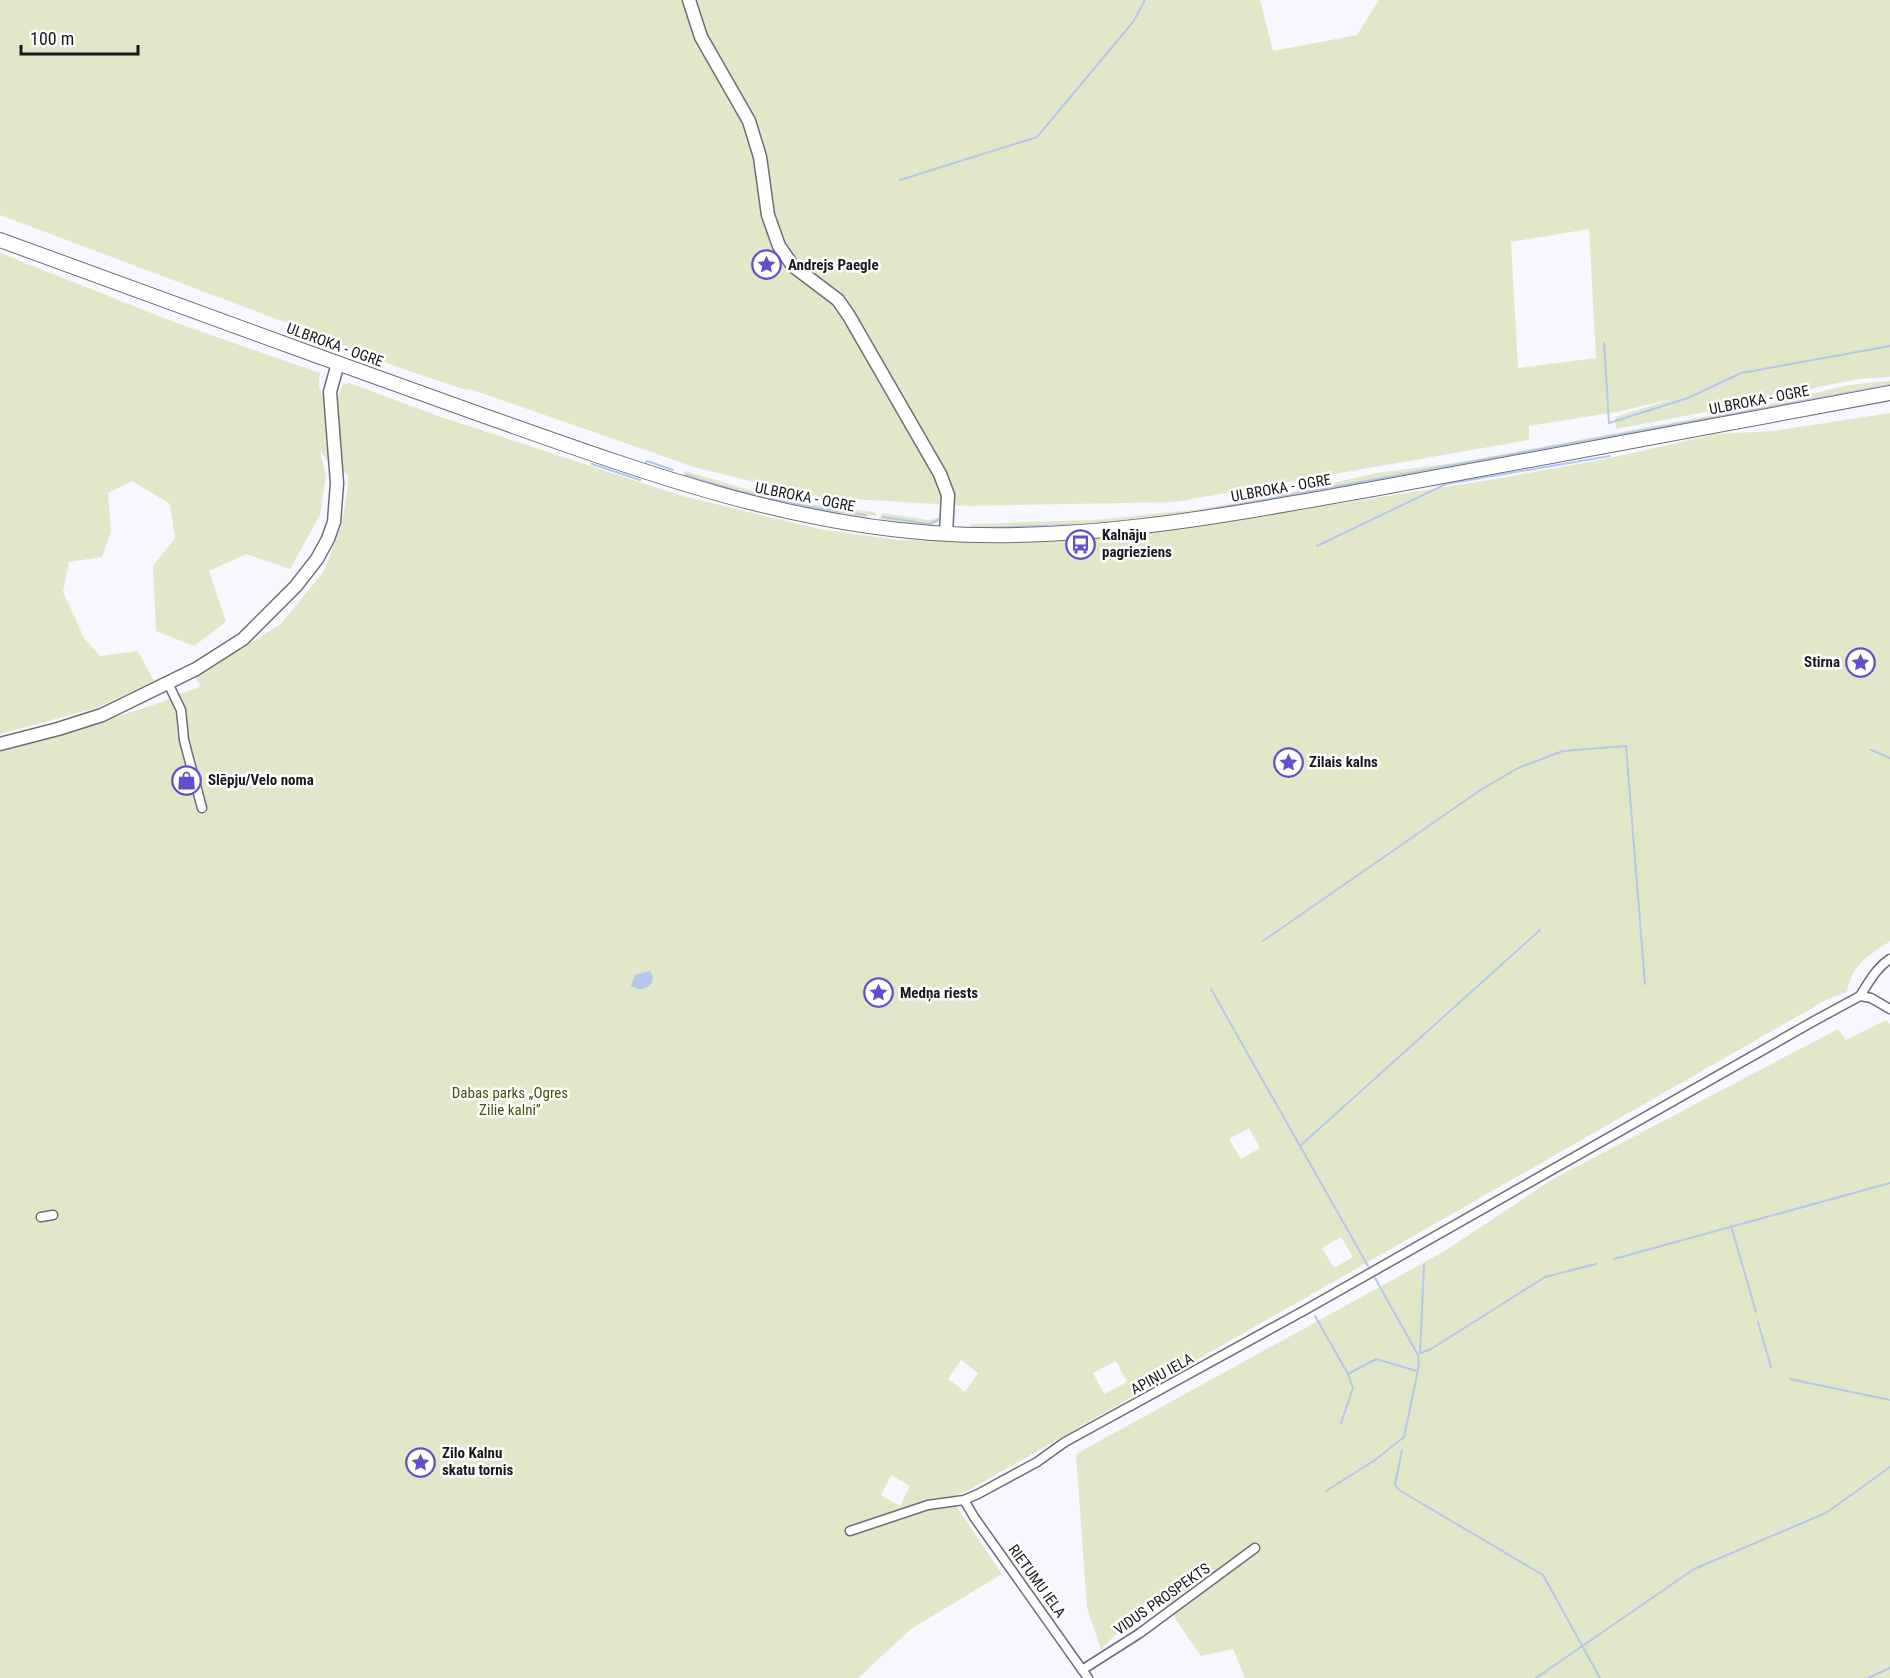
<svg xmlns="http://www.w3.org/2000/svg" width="1890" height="1678" viewBox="0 0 1890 1678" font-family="'Roboto Condensed',sans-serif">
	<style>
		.green { fill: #e3e7c9; fill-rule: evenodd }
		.water { fill: #b4c7ec }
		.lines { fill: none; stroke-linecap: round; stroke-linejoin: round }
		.stream { stroke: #b4c7ec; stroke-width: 2 }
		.street-casing { stroke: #6d6d77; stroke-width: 11 }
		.secondary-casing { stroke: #6d6d77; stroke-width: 15 }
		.primary-casing { stroke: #6d6d77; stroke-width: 16 }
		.street { stroke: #fff; stroke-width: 8 }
		.secondary { stroke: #fff; stroke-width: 12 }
		.primary { stroke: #fff; stroke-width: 14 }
		.labels { text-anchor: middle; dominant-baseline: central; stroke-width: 5; stroke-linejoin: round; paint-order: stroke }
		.poi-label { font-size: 15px; font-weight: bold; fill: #19191d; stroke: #fff; text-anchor: start }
		.street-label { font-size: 15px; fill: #19191d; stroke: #fff }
		.park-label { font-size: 15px; fill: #4c500c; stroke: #fff }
	</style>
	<rect width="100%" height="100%" fill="#f7f7ff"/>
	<path class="green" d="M0,0H1260L1273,51L1357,35L1379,0H1890V377L1859,379L1818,387L1779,398L1616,429L1615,417L1673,399L1616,412L1529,426V440L1175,502L971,506L819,497L697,468L470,389L466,390L403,369L338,344L335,341L0,215ZM1589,229L1596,358L1518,368L1511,242Z
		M0,253L174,322L320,373C318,387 318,397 334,400L338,397L343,383L347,384V382L438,416L679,495L819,529L897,540L1065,541L1168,530L1490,480L1606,459L1716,434L1773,431L1890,413V941C1867,957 1853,963 1847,992L1826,1000L969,1490L954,1496L956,1506L1002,1574L911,1629L858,1678H0V752L103,721L162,702L201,686L195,677L281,624L324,571L341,527L348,487V475L329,462L320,451L326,476L320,515L290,569L246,554L209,571L226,622L194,646L156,631L153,566L175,538L170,504L132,481L108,493L111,532L102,557L69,562L63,592L84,638L100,656L138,651L154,681L96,708L0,734ZM1249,1128L1260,1148L1241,1159L1229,1139ZM1341,1237L1353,1257L1334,1268L1322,1248ZM961,1360L978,1373L965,1392L948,1379ZM1116,1361L1127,1382L1104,1394L1093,1373ZM891,1475L910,1486L900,1506L881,1495Z
		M1890,381V386L1463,466L1169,518L1091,526L970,529V525L974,524L1094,520L1201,509L1312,488L1377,473L1461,462L1761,406L1848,385Z
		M685,471L790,502L875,512L877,516L868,515L867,518L789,507L681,477Z
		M882,513L929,520L942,516L937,523L928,527L879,519Z
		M1886,1020L1890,1024V1678H1245L1233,1649L1201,1656L1163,1601L1114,1636L1101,1649L1087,1608L1076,1454L1443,1252L1553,1179L1838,1029L1846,1040Z"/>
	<path class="water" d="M650,971L653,976L652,983C646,990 639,991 631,986L635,975Z"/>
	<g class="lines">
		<path class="stream" d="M900,180L1037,137L1133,22L1145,0
			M1604,343L1609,423L1688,398L1741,373L1890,346
			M646,463L647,461L673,470
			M592,464L640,480
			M686,475C745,495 804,508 865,515
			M1202,511L1890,385
			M883,517L929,524L938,520
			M1092,524L1164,517
			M972,528L1075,525
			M1317,546L1446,484L1610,456
			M1871,750L1890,758
			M1263,941L1479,791L1518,768L1563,751L1626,746L1645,984
			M1211,989L1368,1266
			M1300,1146L1540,930
			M1731,1226L1756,1312
			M1614,1259L1890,1183
			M1315,1316L1348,1374L1353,1388L1341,1423
			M1758,1322L1771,1367
			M1420,1353L1424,1265
			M1421,1353L1431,1349L1545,1277L1596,1264
			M1348,1374L1376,1359L1417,1371
			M1790,1379L1890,1400
			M1402,1450L1395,1485L1399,1490L1543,1575L1600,1678
			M1326,1491L1375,1460L1404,1437L1419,1365L1418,1355L1375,1278
			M1536,1678L1694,1569L1826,1513L1890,1467
			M1868,1678L1890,1668"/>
		<defs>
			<path id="street" d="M168,683L181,710L184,740L202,808
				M1860,996C1869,982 1876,968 1890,959
				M1860,996L1871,998L1890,1009
				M41,1217L53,1215
				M964,1500L974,1517L1088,1678
				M850,1531L928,1505L964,1500L978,1494L1037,1462L1065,1442L1305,1310L1814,1021L1860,996
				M1082,1670L1140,1633L1255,1548"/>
			<path id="secondary" d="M689,0L701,37L749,121L760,157L768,215L779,246L793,266L838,300L849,316L940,474L948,495L946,534
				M0,744L58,729L102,715L196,669L243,639L296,586L317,559L328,539L334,522L337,483L330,392L338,363"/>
			<path id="primary" d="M0,240C159,298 319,357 479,414C627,466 774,522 932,533C1087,544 1237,513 1389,486C1556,456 1723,424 1890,393"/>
		</defs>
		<use href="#street" class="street-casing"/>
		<use href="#secondary" class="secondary-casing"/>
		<use href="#primary" class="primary-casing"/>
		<use href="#street" class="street"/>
		<use href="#secondary" class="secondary"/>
		<use href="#primary" class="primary"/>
	</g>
	<defs>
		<symbol id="sight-ring" viewBox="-11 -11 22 22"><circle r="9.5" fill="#fff" stroke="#6051ca" stroke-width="1.5"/><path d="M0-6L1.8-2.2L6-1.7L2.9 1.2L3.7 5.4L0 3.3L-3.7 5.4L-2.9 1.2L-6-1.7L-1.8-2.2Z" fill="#6051ca"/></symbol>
		<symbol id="bus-ring" viewBox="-11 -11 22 22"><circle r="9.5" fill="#fff" stroke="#6051ca" stroke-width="1.5"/><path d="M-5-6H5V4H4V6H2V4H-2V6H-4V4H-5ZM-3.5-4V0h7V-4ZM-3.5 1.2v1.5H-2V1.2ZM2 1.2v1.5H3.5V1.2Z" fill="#6051ca"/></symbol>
		<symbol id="shop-ring" viewBox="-11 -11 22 22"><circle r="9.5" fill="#fff" stroke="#6051ca" stroke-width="1.5"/><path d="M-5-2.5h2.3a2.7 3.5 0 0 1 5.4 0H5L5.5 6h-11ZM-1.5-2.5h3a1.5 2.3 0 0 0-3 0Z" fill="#6051ca"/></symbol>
	</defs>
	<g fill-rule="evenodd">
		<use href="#sight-ring" x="750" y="248" width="33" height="33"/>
		<use href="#bus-ring" x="1064" y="528" width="33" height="33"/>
		<use href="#sight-ring" x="1844" y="646" width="33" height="33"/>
		<use href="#sight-ring" x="1272" y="746" width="33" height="33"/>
		<use href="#shop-ring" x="170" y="764" width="33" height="33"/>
		<use href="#sight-ring" x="862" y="976" width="33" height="33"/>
		<use href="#sight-ring" x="404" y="1446" width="33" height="33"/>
	</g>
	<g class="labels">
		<g class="poi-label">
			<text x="788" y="265">Andrejs Paegle</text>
			<text x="1102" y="535">Kalnāju<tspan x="1102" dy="17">pagrieziens</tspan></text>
			<text x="1840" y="662" text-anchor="end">Stirna</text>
			<text x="1309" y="762">Zilais kalns</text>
			<text x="208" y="780">Slēpju/Velo noma</text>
			<text x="900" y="993">Medņa riests</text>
			<text x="442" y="1453">Zilo Kalnu<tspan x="442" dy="17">skatu tornis</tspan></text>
		</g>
		<g class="street-label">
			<text transform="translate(335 345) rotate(20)">ULBROKA - OGRE</text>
			<text transform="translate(1759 400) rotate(-11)">ULBROKA - OGRE</text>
			<text transform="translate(1281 488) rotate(-10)">ULBROKA - OGRE</text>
			<text transform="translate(805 497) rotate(11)">ULBROKA - OGRE</text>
			<text transform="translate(1162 1374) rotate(-29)">APIŅU IELA</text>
			<text transform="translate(1037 1581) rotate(54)">RIETUMU IELA</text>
			<text transform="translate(1162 1599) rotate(-35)">VIDUS PROSPEKTS</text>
		</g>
		<g class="park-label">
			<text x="510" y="1093">Dabas parks „Ogres<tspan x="510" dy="17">Zilie kalni”</tspan></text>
		</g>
	</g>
	<path d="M21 45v9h117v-9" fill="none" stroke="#19191d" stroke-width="3"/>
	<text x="30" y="45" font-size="18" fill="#19191d" stroke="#ffffff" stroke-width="4.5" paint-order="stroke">100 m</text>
</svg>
